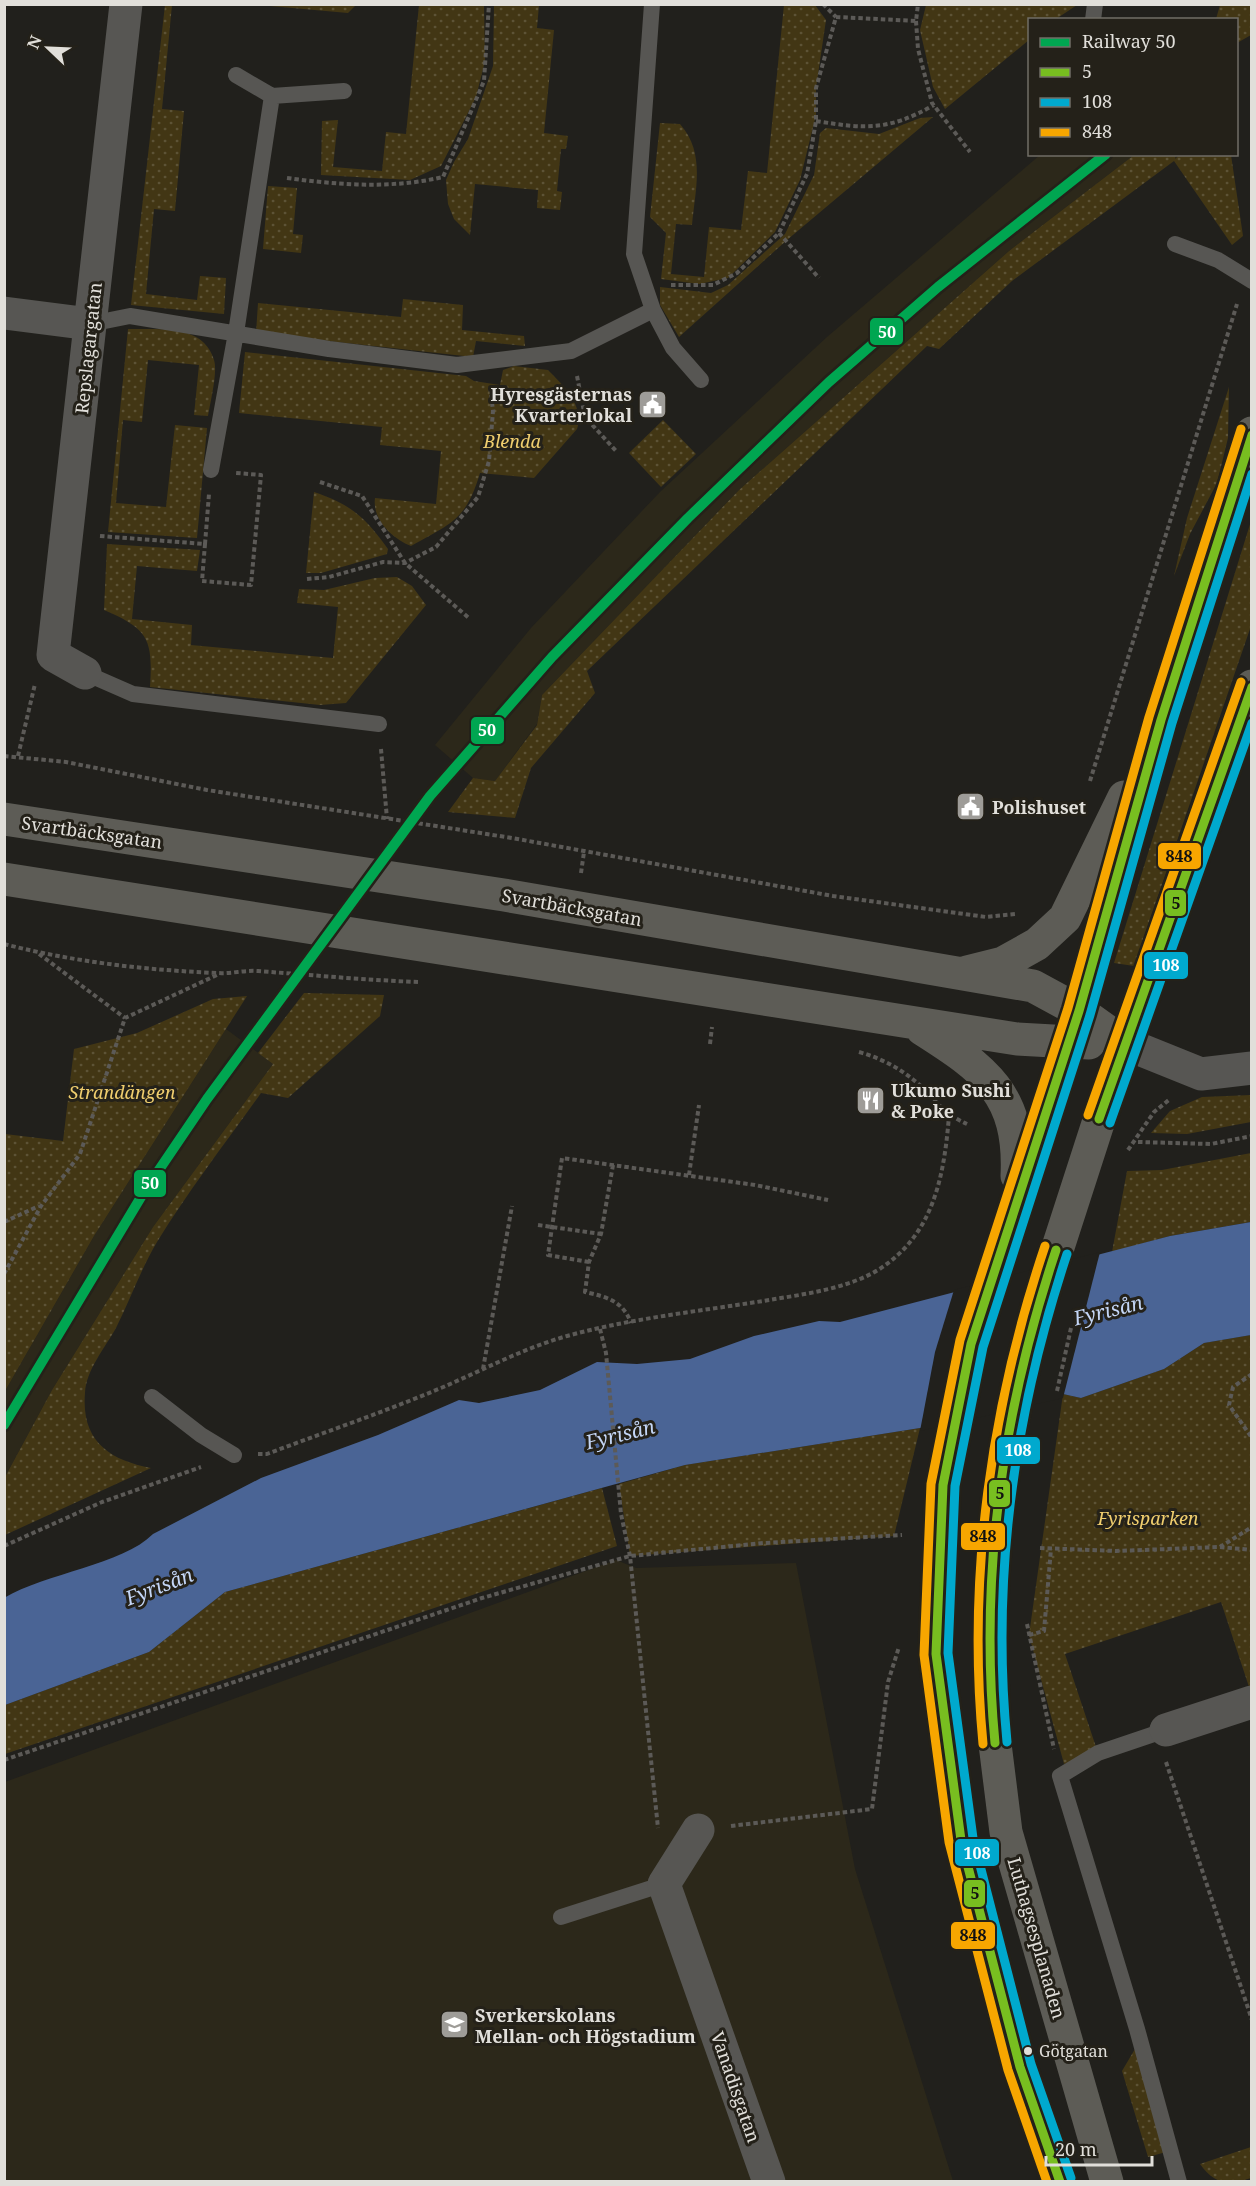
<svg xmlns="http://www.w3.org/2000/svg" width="1256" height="2186" viewBox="0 0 1256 2186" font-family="'Noto Serif',serif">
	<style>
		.built { fill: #2c281a }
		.green { fill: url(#green-dots) }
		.water { fill: #4a6495 }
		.pier { fill: #21201c }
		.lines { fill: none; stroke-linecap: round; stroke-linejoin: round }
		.path { stroke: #5c5a57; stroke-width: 4; stroke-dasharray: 4.5 3; stroke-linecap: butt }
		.lane { stroke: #575653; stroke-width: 16 }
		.street { stroke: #575653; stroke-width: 33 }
		.secondary { stroke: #5d5c56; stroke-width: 33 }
		.bus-1-casing { stroke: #242119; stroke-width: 14 }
		.bus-2-casing { stroke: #242119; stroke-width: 14 }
		.bus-3-casing { stroke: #242119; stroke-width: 14 }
		.bus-1 { stroke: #78be20; stroke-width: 9 }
		.bus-2 { stroke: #00a9ce; stroke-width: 9 }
		.bus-3 { stroke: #f7a600; stroke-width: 9 }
		.rail-1-casing { stroke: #242119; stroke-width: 15 }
		.rail-1 { stroke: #00a651; stroke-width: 10 }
		.bus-dot { fill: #e1dfda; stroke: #242119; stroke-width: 2 }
		.labels { text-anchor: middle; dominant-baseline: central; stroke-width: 6; stroke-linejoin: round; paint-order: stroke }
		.bus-label { font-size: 16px; fill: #e1dfda; stroke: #242119; text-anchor: start }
		.street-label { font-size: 18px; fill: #e1dfda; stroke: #242119 }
		.poi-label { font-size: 18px; font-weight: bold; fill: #e1dfda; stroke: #242119; text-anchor: start }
		.park-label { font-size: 18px; font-style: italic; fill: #f0ce6e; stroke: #242119 }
		.water-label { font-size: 20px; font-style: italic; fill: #c4d6f6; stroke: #242119 }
		.line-badge { stroke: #242119; stroke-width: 2 }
		.badge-label { font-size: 16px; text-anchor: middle; font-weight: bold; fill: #fff }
		.pale-badge-label { font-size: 16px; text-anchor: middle; font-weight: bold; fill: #111 }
	</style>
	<defs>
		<pattern id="green-dots" width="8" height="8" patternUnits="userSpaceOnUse" patternTransform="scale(1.5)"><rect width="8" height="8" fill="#423614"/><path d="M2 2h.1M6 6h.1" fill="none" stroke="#5d5336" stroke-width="1.8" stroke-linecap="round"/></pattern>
	</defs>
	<rect width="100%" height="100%" fill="#21201c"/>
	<path class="built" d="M1040,155H1134L1009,251L739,490L542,695L537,724L495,781L473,778L435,745L531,628L660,492L827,337Z
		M226,1029L273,1064L153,1227L52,1390L5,1477V1391L94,1236Z
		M616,1560L636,1568L796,1563L855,1869L953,2181L5,2182V1782Z"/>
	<path class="green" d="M165,5H172L162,109L184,111L175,211L154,209L146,294L197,300L200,276L226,278L224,314L131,305Z
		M259,5H356L348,13Z
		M419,5H484L485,61L476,97L441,166L410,180L321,175L322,121L338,120L333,167L382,171L386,132L406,134Z
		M494,5H539L537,28L554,30L544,133L568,136L566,149H561L557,191L562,192L560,210L537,208L538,190L475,184L470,235L454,219L448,204L446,180L454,162L468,139L493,66Z
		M784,5H815L826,20L816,88V115L800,180L775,232L728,278L699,284L661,279L666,233L650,217L660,123L680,124C706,153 695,190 692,225L676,224L671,274L704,277L709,227L741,230L748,171L767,173Z
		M996,5H1077L1056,19L1030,20L1029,40L945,109L933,87L920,30L926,5Z
		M1220,5H1251V35L1237,43L1236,20L1216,19Z
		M933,117L787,240L679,337L660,305V287L711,293L728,285L785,234L814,175L820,133L826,128L879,134L920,118Z
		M1134,155H1176L1175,159L1179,155H1231L1243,236L1232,245L1174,161L1012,281L939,349L927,346L587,671L595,693L531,768L515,818L448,812L473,778L495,781L537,725L542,695L739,490L1009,251Z
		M268,186L297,188L293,234L303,235L301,253L263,249Z
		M403,299L463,305L462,330L524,336L525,346L476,341L473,357L256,333L258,303L401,317Z
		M128,329C159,330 203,323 214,360C218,372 210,403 208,416L194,415L199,365L148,360L142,422L123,420L116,503L166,507L175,425L207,428L197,538L108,532Z
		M245,352L466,376L474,381L500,385L503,370L514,366L548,370C563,385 585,406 577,429L534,478L480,473C466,520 452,523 411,546C393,539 372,520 375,498L436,504L441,451L380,445L382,427L239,413Z
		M1229,387L1228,438L1217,483L1190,534L1174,576L1187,518Z
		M663,420L696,454L661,487L629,453Z
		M314,492C352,505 365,517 388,549L387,554L321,573H306Z
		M1251,521V626L1134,966L1114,963Z
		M107,544L200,550L197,571L137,566L132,619L192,625L191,645L333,658L338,607L297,603L299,589L324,590L375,578L397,577L412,586L426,605L346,703L320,705L150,687C153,640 149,629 104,610Z
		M304,993L384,995L380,1016L288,1098L261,1093C226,1142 189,1190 157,1242C141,1269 130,1300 116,1328C105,1348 86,1370 85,1393C81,1441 109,1460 151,1468L5,1535V1477L52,1390L153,1227L273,1064L258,1053Z
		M247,996L94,1236L5,1391V1134L63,1141L74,1049L137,1033L213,999Z
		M1251,1095V1122L1187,1134L1151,1133L1170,1111L1202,1097Z
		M1251,1153V1222L1170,1236L1112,1252L1127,1171L1162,1170Z
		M1251,1335V1693L1221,1602L1065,1654L1098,1753L1064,1764L1029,1635L1063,1394L1081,1398L1164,1369L1204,1343Z
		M920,1428L894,1536L630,1556L619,1484L685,1465Z
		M602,1488L617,1546L5,1754V1705L149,1652L225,1592Z
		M1135,2049L1166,2152L1148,2157L1122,2071Z
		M1251,2147V2178C1228,2186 1214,2184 1200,2164Z"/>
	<path class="water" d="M1251,1222V1335L1204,1343L1164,1369L1081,1398L1063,1394L920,1428L685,1465L225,1592L149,1652L5,1705L4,1598C46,1573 122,1565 153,1534L261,1478L378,1435L459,1400L479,1403L540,1390L597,1362L637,1364L690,1359L754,1336L819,1321L840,1322L1170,1236Z"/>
	<path class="pier" d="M1100,1252L1063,1398L920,1431L935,1352L954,1290Z"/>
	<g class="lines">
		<path class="path" d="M823,4L836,17
			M916,21L918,49L932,103L970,152
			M1252,89V106
			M816,121C866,129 888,131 934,105
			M287,178C338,185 392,189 443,177L484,81L489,4
			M779,233L819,278
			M671,285H713L737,273L779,233L807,174L816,121V88L836,17L916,21L918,4
			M577,376L585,417L617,452
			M320,482L362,496L405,563L470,619
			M100,536L205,544L202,581L251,585L261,475L236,473
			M205,544L209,494
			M307,579L329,577L383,562L405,563L436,547L478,497L489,461L493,411L490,385
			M381,749L387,819
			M4,756L66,762L207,790L512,838L833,896L986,917L1016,914
			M18,756L35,684
			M1090,781L1237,304
			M581,873L584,852
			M4,944C74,962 145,970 217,973C231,974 244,970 258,971C311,975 364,980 418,982
			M39,954L125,1018
			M710,1044L712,1027
			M859,1052C884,1059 905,1071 924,1089C940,1106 945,1114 967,1124
			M1138,1142L1211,1144L1252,1136
			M1128,1150L1154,1112L1170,1099
			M613,1165L601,1234L589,1262L585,1292C607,1297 623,1301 631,1323
			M689,1175L699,1105
			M4,1222L39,1206
			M538,1225L601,1234
			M589,1262L548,1255L562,1158L755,1185L828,1200
			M4,1274L41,1206L80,1154L125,1018L219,974
			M600,1329L606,1353L621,1514L630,1556L658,1828
			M483,1369L512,1206
			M1252,1374L1233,1387L1229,1405L1252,1438
			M1057,1391L1071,1328
			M258,1454H267C325,1432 384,1412 441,1388C483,1370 524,1348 567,1336C632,1318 702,1311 769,1300C805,1294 846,1289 878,1270C934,1235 944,1176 949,1116
			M4,1546L102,1502L201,1467
			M1220,1547L1252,1550
			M1040,1548L1116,1551L1220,1547L1252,1527
			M1027,1624L1054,1749
			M1029,1635L1044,1631L1051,1549
			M4,1760L482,1598L630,1556L764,1543L902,1535
			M1166,1762L1252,2020
			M731,1826L872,1809L888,1682L899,1647"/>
		<path class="lane" d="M652,4L634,254L653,310L673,348L701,380
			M1093,20L1095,4
			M236,75L272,96
			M1175,244L1218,260L1252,281
			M90,324L130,316L329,349L457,365L571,351L653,310
			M211,470L236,333L272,96L344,91
			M85,673L133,694L379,724
			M152,1397L201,1435L234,1455
			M1166,1730L1098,1753L1060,1776L1137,2029L1179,2182
			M561,1917L664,1884"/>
		<path class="street" d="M4,313L90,324
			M85,673L53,655L126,4
			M1124,1043L1201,1074L1252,1068
			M1166,1730L1252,1702
			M698,1830L664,1884L769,2182"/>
		<path class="secondary" d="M4,819L504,895L1033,986L1079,1011L1124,1043
			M4,879L1017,1039L1089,1043
			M967,972L1003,963L1037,944L1065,918L1124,797
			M922,1029C985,1069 1021,1094 1017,1176
			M1060,2182L1020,2067L961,1840L936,1654L943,1485L971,1344L1079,1011L1161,720L1252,433
			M1107,2182L1006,1832L994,1736L989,1639L996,1513L1028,1340L1124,1043L1252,686"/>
		<defs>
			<path id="bus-1" d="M1099,1119L1252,687
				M995,1743C979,1576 1003,1409 1056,1250
				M1060,2182L1020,2067L961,1840L936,1654L943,1485L971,1344L1079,1011L1161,720L1252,435"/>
			<path id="bus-2" d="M1110,1123L1252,723
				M1007,1742C991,1577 1015,1411 1067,1254
				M1071,2178L1031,2064L973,1838L948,1653L955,1486L983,1347L1090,1015L1172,723L1252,474"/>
			<path id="bus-3" d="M1088,1115L1241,682
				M983,1744C967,1576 991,1406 1045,1246
				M1047,2182L1008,2070L949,1842L924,1655L931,1484L960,1340L1068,1008L1149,717L1241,429"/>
		</defs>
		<use href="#bus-1" class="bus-1-casing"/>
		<use href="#bus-2" class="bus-2-casing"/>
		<use href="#bus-3" class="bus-3-casing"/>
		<use href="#bus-1" class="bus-1"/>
		<use href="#bus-2" class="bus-2"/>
		<use href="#bus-3" class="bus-3"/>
		<defs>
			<path id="rail-1" d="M4,1425L144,1192L207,1099L430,796L552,657L688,518L829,382L938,287L1106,154"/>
		</defs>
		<use href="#rail-1" class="rail-1-casing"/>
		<use href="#rail-1" class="rail-1"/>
	</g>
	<defs>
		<symbol id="civic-square" viewBox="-11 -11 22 22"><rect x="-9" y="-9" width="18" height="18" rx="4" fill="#9e9c98" stroke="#242119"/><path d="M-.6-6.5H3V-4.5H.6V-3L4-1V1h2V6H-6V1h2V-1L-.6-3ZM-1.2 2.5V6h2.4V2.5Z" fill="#fff"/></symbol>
		<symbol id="restaurant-square" viewBox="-11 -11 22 22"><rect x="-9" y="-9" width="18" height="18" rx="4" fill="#9e9c98" stroke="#242119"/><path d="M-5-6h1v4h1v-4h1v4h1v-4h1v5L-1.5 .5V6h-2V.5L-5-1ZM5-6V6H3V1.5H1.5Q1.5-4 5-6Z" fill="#fff"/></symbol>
		<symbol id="school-square" viewBox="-11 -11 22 22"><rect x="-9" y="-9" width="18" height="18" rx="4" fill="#9e9c98" stroke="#242119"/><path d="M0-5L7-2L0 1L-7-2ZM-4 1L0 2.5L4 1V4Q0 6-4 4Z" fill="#fff"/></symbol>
	</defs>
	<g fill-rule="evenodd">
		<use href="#civic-square" x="636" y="388" width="33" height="33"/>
		<use href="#civic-square" x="954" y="790" width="33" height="33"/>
		<use href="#restaurant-square" x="854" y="1084" width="33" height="33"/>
		<use href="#school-square" x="438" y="2008" width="33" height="33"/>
	</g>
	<circle class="bus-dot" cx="1028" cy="2051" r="5"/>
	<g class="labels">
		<g class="bus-label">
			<text x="1039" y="2051">Götgatan</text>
		</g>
		<g class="street-label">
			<text transform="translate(88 348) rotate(-84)">Repslagargatan</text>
			<text transform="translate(92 832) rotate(8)">Svartbäcksgatan</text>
			<text transform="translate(572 907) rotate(10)">Svartbäcksgatan</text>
			<text transform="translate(1037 1938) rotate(74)">Luthagsesplanaden</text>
			<text transform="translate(736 2087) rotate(71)">Vanadisgatan</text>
		</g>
		<g class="poi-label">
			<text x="632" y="394" text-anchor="end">Hyresgästernas<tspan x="632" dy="21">Kvarterlokal</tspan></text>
			<text x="992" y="807">Polishuset</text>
			<text x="891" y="1090">Ukumo Sushi<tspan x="891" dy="21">&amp; Poke</tspan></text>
			<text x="475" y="2015">Sverkerskolans<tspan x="475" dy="21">Mellan- och Högstadium</tspan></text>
		</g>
		<g class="park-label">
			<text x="512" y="441">Blenda</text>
			<text x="122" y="1092">Strandängen</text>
			<text x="1148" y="1518">Fyrisparken</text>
		</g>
		<g class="water-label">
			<text transform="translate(1108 1310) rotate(-14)">Fyrisån</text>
			<text transform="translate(620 1434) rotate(-14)">Fyrisån</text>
			<text transform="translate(159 1586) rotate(-21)">Fyrisån</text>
		</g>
	</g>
	<g class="line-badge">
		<rect x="869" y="317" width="35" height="29" rx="6" fill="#00a651"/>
		<rect x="470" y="716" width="35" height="29" rx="6" fill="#00a651"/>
		<rect x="1157" y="842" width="45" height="28" rx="6" fill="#f7a600"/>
		<rect x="1164" y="889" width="23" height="28" rx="6" fill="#78be20"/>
		<rect x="1143" y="951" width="46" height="29" rx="6" fill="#00a9ce"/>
		<rect x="133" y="1169" width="34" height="29" rx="6" fill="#00a651"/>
		<rect x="996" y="1436" width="45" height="29" rx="6" fill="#00a9ce"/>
		<rect x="988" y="1479" width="23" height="29" rx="6" fill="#78be20"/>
		<rect x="960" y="1522" width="46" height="29" rx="6" fill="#f7a600"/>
		<rect x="954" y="1838" width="46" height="29" rx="6" fill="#00a9ce"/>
		<rect x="963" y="1879" width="23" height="29" rx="6" fill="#78be20"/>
		<rect x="950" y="1921" width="46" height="29" rx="6" fill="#f7a600"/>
	</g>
	<g class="badge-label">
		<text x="887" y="338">50</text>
		<text x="487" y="736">50</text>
		<text x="1166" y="971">108</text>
		<text x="150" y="1189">50</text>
		<text x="1018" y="1456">108</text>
		<text x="977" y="1859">108</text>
	</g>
	<g class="pale-badge-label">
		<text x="1179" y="862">848</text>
		<text x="1176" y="909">5</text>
		<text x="1000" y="1499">5</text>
		<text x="983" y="1542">848</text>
		<text x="975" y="1899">5</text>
		<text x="973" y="1941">848</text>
	</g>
	<rect width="1256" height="2186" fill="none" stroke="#e1dfda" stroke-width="12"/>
	<rect x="1028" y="18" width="210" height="138" fill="#242119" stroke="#706d66" stroke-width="1.5"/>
	<rect x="1040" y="38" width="30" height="9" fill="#00a651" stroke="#706d66" stroke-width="1.5"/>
	<text x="1082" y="48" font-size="18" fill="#e1dfda">Railway 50</text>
	<rect x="1040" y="68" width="30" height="9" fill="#78be20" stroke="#706d66" stroke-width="1.5"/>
	<text x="1082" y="78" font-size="18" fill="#e1dfda">5</text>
	<rect x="1040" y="98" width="30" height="9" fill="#00a9ce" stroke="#706d66" stroke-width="1.5"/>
	<text x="1082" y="108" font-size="18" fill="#e1dfda">108</text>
	<rect x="1040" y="128" width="30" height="9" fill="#f7a600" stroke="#706d66" stroke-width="1.5"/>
	<text x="1082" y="138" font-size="18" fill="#e1dfda">848</text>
	<g transform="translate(48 48) rotate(293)" stroke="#242119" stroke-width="4.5" paint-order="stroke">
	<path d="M0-4.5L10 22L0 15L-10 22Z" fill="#e1dfda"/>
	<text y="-9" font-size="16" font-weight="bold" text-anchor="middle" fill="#e1dfda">N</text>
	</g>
	<path d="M1046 2156v9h106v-9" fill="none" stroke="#e1dfda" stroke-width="3"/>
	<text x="1055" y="2156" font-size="18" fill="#e1dfda" stroke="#242119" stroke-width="4.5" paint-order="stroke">20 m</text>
</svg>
